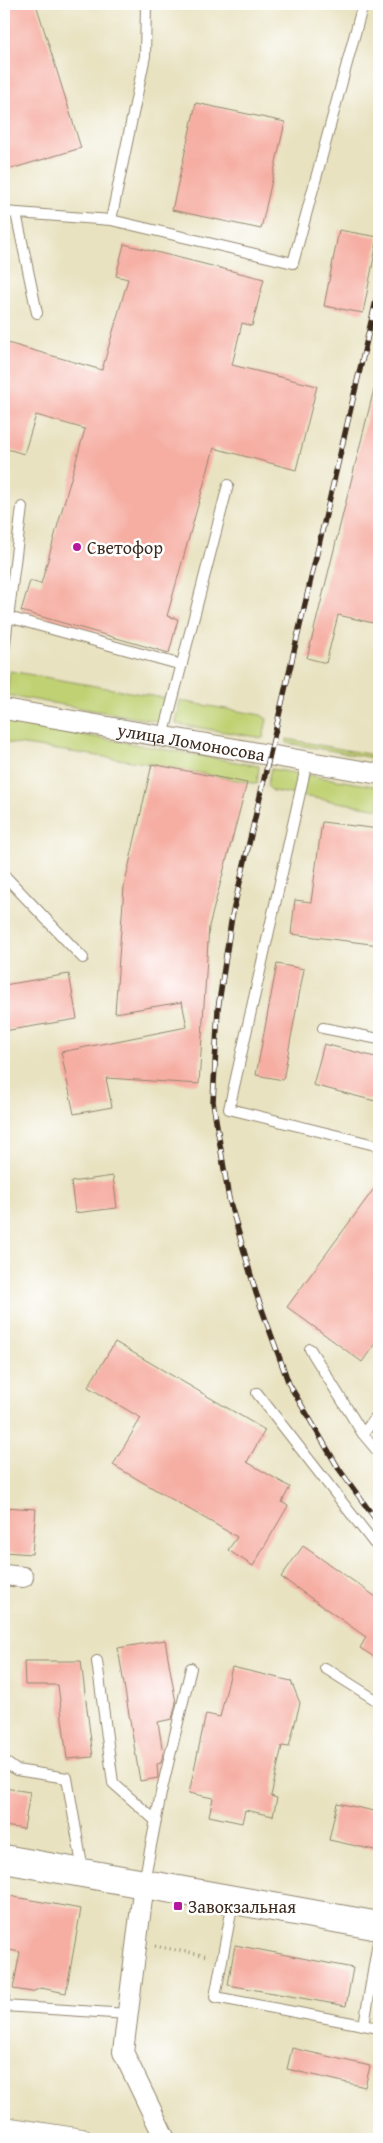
<svg xmlns="http://www.w3.org/2000/svg" width="383" height="2143" viewBox="0 0 383 2143" font-family="'Gentium Book Plus',serif">
	<style>
		.green { fill: #c0d173; stroke: #7e7e48 }
		.building { fill: #f6ada2 }
		.lines { fill: none; stroke-linecap: round; stroke-linejoin: round }
		.lane-casing { stroke: #92866f; stroke-width: 12 }
		.street-casing { stroke: #92866f; stroke-width: 22 }
		.secondary-casing { stroke: #92866f; stroke-width: 30 }
		.path { stroke: #92866f; stroke-width: 3; stroke-dasharray: 1 4; stroke-linecap: butt }
		.lane { stroke: #fff; stroke-width: 10 }
		.street { stroke: #fff; stroke-width: 20 }
		.secondary { stroke: #fff; stroke-width: 28 }
		.rail-casing { stroke: #3b2a1e; stroke-width: 5.5 }
		.rail { stroke: #fff; stroke-width: 4; stroke-dasharray: 11; stroke-linecap: butt }
		.poi-dot { fill: #b5179e; stroke: #fff; stroke-width: 2 }
		.labels { text-anchor: middle; dominant-baseline: central; stroke-width: 5; stroke-linejoin: round; paint-order: stroke }
		.poi-label { font-size: 18px; fill: #3b2a1e; stroke: #fff; text-anchor: start }
		.street-label { font-size: 18px; fill: #3b2a1e; stroke: #fff }
	</style>
	<rect width="100%" height="100%" fill="#fff"/>
	<filter id="ink" filterUnits="userSpaceOnUse"><feTurbulence type="fractalNoise" baseFrequency=".02" numOctaves="2"/><feDisplacementMap in="SourceGraphic" scale="10" xChannelSelector="R" yChannelSelector="G"/><feConvolveMatrix kernelMatrix="1 2 1 2 8 2 1 2 1" color-interpolation-filters="sRGB"/></filter>
	<filter id="wash" filterUnits="userSpaceOnUse"><feTurbulence type="fractalNoise" baseFrequency=".0096" numOctaves="4" result="noise"/><feDisplacementMap in="SourceGraphic" scale="20" xChannelSelector="R" yChannelSelector="G"/><feGaussianBlur stdDeviation="1.12" result="paint"/><feColorMatrix in="noise" values="0 0 0 0 0 0 0 0 0 0 0 0 0 0 0 0 0 1.4 0 .05"/><feComposite in="paint" operator="in"/></filter>
	<g filter="url(#wash)">
		<rect width="100%" height="100%" fill="#e8e2c0"/>
		<path class="green" d="M10,671L164,698L160,722L7,695Z
			M180,701L261,715L267,719L263,738L176,724Z
			M4,721L259,766L257,784L152,764L4,742Z
			M287,739L379,756V759L287,743Z
			M271,769L379,787V809L273,791L267,786Z"/>
		<g id="blocks">
			<path class="building" d="M4,4H36L81,148L4,171Z
				M196,103L285,122L261,229L172,210Z
				M339,230L378,237L363,313L324,306Z
				M124,244L264,279L252,326L242,323L232,365L317,386L296,470L214,448L167,616L178,619L169,653L21,611L30,581L41,584L85,429L36,415L24,454L4,448V342L102,370L128,279L116,276Z
				M374,389H379V612L376,611L373,623L338,615L326,663L307,658Z
				M152,764L247,783L209,926L199,1084L106,1078L112,1107L74,1114L61,1052L187,1027L182,1002L115,1013L124,887Z
				M322,822L379,829V945L291,934L295,900L311,902Z
				M277,964L304,969L283,1080L256,1075Z
				M69,974L77,1019L4,1031V985Z
				M324,1044L379,1058V1102L313,1085Z
				M113,1176L117,1208L75,1213L71,1182Z
				M379,1182V1338L362,1362L287,1307Z
				M115,1342L265,1430L247,1462L290,1487L282,1502L288,1506L253,1566L228,1550L237,1537L113,1465L141,1418L88,1387Z
				M4,1507L36,1509L32,1554L4,1552Z
				M303,1546L379,1599V1660L360,1648L366,1637L281,1577Z
				M165,1640L176,1703L172,1719L158,1722L163,1754L161,1763L157,1764L158,1778L140,1781L118,1648Z
				M24,1661H81L93,1757L67,1759L58,1685H25Z
				M232,1667L291,1681L300,1703L289,1747L282,1746L271,1796L277,1798L273,1816L245,1810L242,1823L209,1816L213,1798L189,1793L206,1714L220,1717Z
				M4,1788L30,1792L24,1829L4,1826Z
				M337,1803L379,1812V1851L329,1840Z
				M4,1895L81,1909L66,1993L41,1988L32,1992L13,1989L20,1952L4,1949Z
				M235,1945L353,1968L346,2006L228,1985Z
				M292,2048L370,2066L365,2087L287,2069Z"/>
		</g>
	</g>
	<g filter="url(#ink)">
		<use href="#blocks" fill-opacity="0" stroke="#92866f" stroke-width="1"/>
		<g class="lines">
			<defs>
				<path id="lane" d="M4,212L111,220L293,263L363,4
					M16,213L37,313
					M111,220L145,56L146,4
					M8,617L182,665
					M4,651L22,507
					M163,737L228,485
					M307,762L229,1109L375,1145
					M4,875L83,958
					M323,1028L379,1039
					M310,1349L363,1434L379,1453
					M257,1393L374,1543L379,1542
					M363,1434L379,1413
					M97,1661L113,1783L156,1821
					M325,1668L379,1702
					M4,1761L16,1770L67,1778L83,1871
					M144,1882L161,1793L191,1668
					M233,1902L215,1997L379,2028
					M4,1989V2000
					M4,2006L128,2014
					M364,2025L379,1936"/>
				<g id="street">
					<path id="s1" d="M4,709L379,774"/>
					<path d="M4,1575L23,1577"/>
					<path d="M144,1883L123,2052L165,2139"/>
					<path d="M4,2127L82,2139"/>
				</g>
				<path id="secondary" d="M4,1859L379,1926"/>
			</defs>
			<use href="#lane" class="lane-casing"/>
			<use href="#street" class="street-casing"/>
			<use href="#secondary" class="secondary-casing"/>
			<path class="path" d="M155,1946L208,1956"/>
			<use href="#lane" class="lane"/>
			<use href="#street" class="street"/>
			<use href="#secondary" class="secondary"/>
			<defs>
				<path id="rail" d="M379,288L232,916L218,1009L213,1102L229,1199L256,1293L289,1384L339,1469L379,1524"/>
			</defs>
			<use href="#rail" class="rail-casing"/>
			<use href="#rail" class="rail"/>
		</g>
	</g>
	<g class="poi-dot">
		<circle cx="77" cy="547" r="5"/>
		<rect x="173" y="1901" width="10" height="10" rx="2.5"/>
	</g>
	<g class="labels">
		<g class="poi-label">
			<text x="87" y="547">Светофор</text>
			<text x="188" y="1906">Завокзальная</text>
		</g>
		<g class="street-label">
			<text stroke="none"><textPath href="#s1" startOffset="190">улица Ломоносова</textPath></text>
		</g>
	</g>
	<rect width="383" height="2143" fill="none" stroke="#fff" stroke-width="20"/>
</svg>
